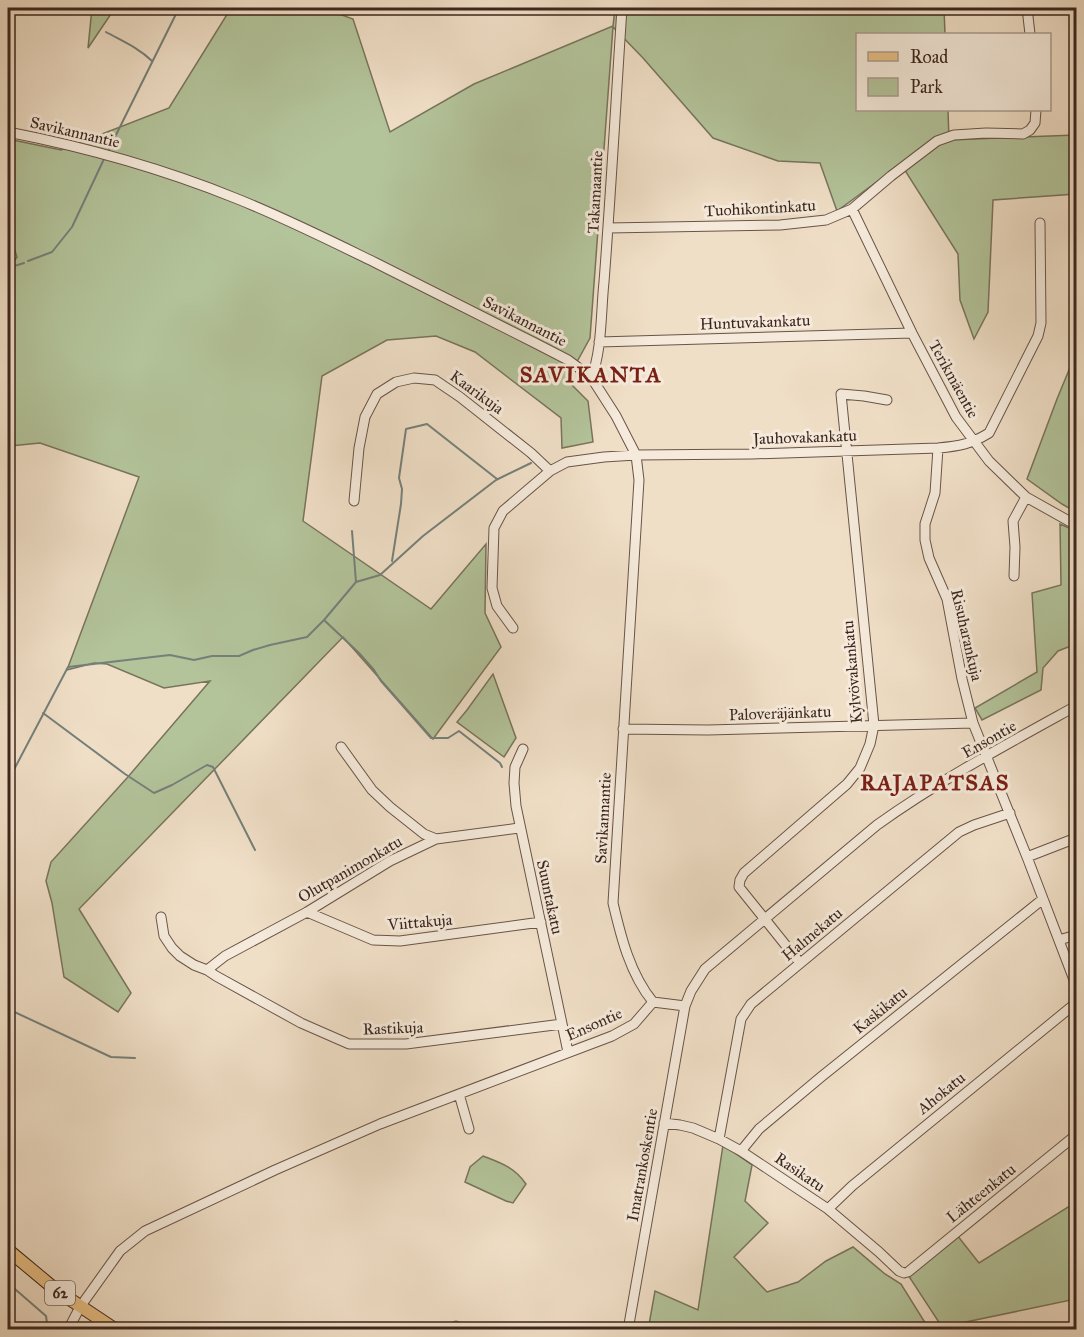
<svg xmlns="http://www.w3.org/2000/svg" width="1084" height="1337" viewBox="0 0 1084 1337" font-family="'IM FELL Great Primer',serif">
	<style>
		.green { fill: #b3c39a; stroke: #78745c; stroke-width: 1.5 }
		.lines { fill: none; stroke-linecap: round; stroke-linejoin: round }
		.stream { stroke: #75807b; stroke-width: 2 }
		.minor-casing { stroke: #695448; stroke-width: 11 }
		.major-casing { stroke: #3c261e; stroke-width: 14 }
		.minor { stroke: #f5eadb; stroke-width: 9 }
		.major { stroke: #e8c084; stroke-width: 12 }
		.labels { text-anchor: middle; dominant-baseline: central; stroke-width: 6; stroke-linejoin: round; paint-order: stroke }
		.shield { fill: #f5eadb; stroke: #746157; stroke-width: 1.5 }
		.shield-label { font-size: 15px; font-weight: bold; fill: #3c261e }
		.street-label { font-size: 16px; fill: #3c261e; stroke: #f5eadb }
		.district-label { font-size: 22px; font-weight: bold; letter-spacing: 1.5px; fill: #7a1f14; stroke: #f5eadb }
	</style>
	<rect width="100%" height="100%" fill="#f0dfc7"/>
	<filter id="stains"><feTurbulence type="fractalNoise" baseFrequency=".00333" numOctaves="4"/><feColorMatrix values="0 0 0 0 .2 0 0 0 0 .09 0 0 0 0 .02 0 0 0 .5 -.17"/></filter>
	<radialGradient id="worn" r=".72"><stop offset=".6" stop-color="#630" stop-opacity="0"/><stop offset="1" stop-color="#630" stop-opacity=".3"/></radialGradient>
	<path class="green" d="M92,8H115L88,48Z
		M231,8H323L353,19L390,132L474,84L613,26L615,8H944L945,34H858V110H948L949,140L1076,135V194L993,200L988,312L974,339L960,300L958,254L901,164L837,211L820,163L778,161L713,138L643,58L613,27L590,338L567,380L588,401L593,442L562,448L561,418L475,352L436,336L387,340L322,376L303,521L431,609L486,544L485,613L501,647L433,739L343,637L79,909L131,993L118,1012L64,977L52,903L46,881L51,862L127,778L210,681L164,688L107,664L94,663L67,670L139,477L40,443L10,446L8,444V403L11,401L10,387L8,385V269L17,257L8,229V139L61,150L169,108Z
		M1076,353V512L1062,504L1027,479L1057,399Z
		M1060,524L1076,531V644L1058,651L1043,668L1041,690L982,720L975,708L1037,672L1032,593L1061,585Z
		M493,674L516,738L504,757L457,722L467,710Z
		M723,1145L752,1165L745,1201L768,1223L734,1257L767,1292L798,1282L826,1261L853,1247L885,1274L901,1284L929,1329L648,1330L655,1291L698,1310Z
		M483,1156C501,1163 514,1167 526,1184L513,1203L506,1201L465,1182L470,1167Z
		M1076,1202V1299L942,1327L908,1275L957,1235L979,1263Z"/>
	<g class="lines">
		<path class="stream" d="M82,8L89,14
			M106,32C122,41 139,48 152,61
			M109,149L179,8
			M28,261L52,252L72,227L104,159
			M8,268L24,263
			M352,531L356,582
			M392,561L401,504L402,489L399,478L406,429L427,424L497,479
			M324,620L359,653L374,670L381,681L431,738H448L459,731L500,763L502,767
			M43,713L125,774L154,793L172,785L207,765L213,767L255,850
			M8,781L68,667L161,656L170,655L194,660L212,656H239L253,650L270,645L307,637L324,620L356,582L380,575L423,536L496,480L531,463
			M8,1009L111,1057L135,1058
			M8,1283L46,1316L48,1330"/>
		<defs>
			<path id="minor" d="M1027,8L1030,34
				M8,132C85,147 161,168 235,198C283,217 329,240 376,263C429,290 482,316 535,343L568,360L591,377L616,416L636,455L639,480L613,903C621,937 630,974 653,1002
				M852,209L912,333L956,417L989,461L1026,497L1076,525
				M608,228L780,225L826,220L852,209L891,176L937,141L954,135L986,133L1023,134L1030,130L1035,123L1036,110
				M599,342L912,333
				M591,377C602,355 601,308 604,282C611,191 616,99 622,8
				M938,448L935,493L925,524V540L929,558L947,599L962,679L973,723L1027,857L1076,985
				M354,501L359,448L365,417L377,394L396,382L414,378L435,380L460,397L531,453L550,471
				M1014,576L1015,547L1013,521L1026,497
				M513,628L497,606L492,588L494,528L503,511L550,471L567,462L604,457L636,455L752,454L938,448C960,446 971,444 989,433L1038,336L1041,323L1040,223
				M623,729L708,730L973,723
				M341,747L372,790L390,807L424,834L436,839
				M523,749L515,767L514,783L516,806L568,1052
				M1027,857L1076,838
				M307,912L373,940L400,941L541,922
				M161,917L164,936L172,948L180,956L194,965L207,970L216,976L301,1023L349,1044H406L562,1024
				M1059,940L1076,935
				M800,963L739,887L740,880L744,873L847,784L860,768L870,744L874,725L841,394L864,396L887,400
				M207,970L225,956L307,912L390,861L436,839L519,828
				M653,1002L685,1006
				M459,1094L469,1129
				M664,1123L680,1125L693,1128L719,1139L741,1151L828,1209L879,1252L899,1271L904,1273L908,1272L1076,1135
				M719,1139L741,1019L751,1004L959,832L974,825L1010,813
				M741,1151L759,1129L821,1077L1043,899
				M828,1209L852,1186L1076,1003
				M456,1326V1330
				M68,1330L80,1307L120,1251L145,1231L275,1170L380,1124L612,1036L634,1024L653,1002
				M628,1330L685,1006L691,991L705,969L877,825C940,780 1009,743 1076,706"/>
			<path id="major" d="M8,1250L56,1290L116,1330"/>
		</defs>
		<use href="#minor" class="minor-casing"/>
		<use href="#major" class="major-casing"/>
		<use href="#minor" class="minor"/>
		<use href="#major" class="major"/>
	</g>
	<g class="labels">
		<rect class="shield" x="45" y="1281" width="30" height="24" rx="4.5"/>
		<g class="shield-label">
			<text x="60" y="1293">62</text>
		</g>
		<g class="street-label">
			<text transform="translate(75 132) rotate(13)">Savikannantie</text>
			<text transform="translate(595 192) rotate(-87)">Takamaantie</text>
			<text transform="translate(760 208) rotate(-3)">Tuohikontinkatu</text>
			<text transform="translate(525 321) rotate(27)">Savikannantie</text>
			<text transform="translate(755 322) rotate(-2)">Huntuvakankatu</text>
			<text transform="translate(954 379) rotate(61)">Terikmäentie</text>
			<text transform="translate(477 392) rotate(36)">Kaarikuja</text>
			<text transform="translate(805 437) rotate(-2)">Jauhovakankatu</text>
			<text transform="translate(967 635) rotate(77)">Risuharankuja</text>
			<text transform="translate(852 672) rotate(-95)">Kylvövakankatu</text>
			<text transform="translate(780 713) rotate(-2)">Paloveräjänkatu</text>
			<text transform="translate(989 739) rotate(-30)">Ensontie</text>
			<text transform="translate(603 818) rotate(-87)">Savikannantie</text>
			<text transform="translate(350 869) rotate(-30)">Olutpanimonkatu</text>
			<text transform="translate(550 897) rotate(78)">Suuntakatu</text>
			<text transform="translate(420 922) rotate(-5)">Viittakuja</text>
			<text transform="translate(812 934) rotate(-40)">Halmekatu</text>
			<text transform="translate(880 1010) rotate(-39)">Kaskikatu</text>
			<text transform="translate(594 1024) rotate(-24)">Ensontie</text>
			<text transform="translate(393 1028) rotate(-2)">Rastikuja</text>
			<text transform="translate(941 1093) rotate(-39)">Ahokatu</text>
			<text transform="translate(642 1165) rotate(-80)">Imatrankoskentie</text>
			<text transform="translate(800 1172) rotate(34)">Rasikatu</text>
			<text transform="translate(981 1193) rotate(-39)">Lähteenkatu</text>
		</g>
		<g class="district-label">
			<text x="591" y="374">SAVIKANTA</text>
			<text x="935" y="782">RAJAPATSAS</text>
		</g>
	</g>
	<rect width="1084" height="1337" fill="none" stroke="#f0dfc7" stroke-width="30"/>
	<rect x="9" y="9" width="1066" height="1319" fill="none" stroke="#3c261e" stroke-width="3"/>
	<rect x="15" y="15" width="1054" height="1307" fill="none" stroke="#3c261e" stroke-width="1.5"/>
	<rect x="856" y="33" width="195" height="78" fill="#f5eadb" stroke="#ab9c8f" stroke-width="1.5"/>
	<rect x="868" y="52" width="30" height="9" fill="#e8c084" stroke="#ab9c8f" stroke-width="1.5"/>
	<text x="910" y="63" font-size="18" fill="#3c261e">Road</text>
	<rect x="868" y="78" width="30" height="18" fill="#b3c39a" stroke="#ab9c8f" stroke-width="1.5"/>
	<text x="910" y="93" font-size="18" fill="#3c261e">Park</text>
	<rect width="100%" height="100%" filter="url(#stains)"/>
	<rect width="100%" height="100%" fill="url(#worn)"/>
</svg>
